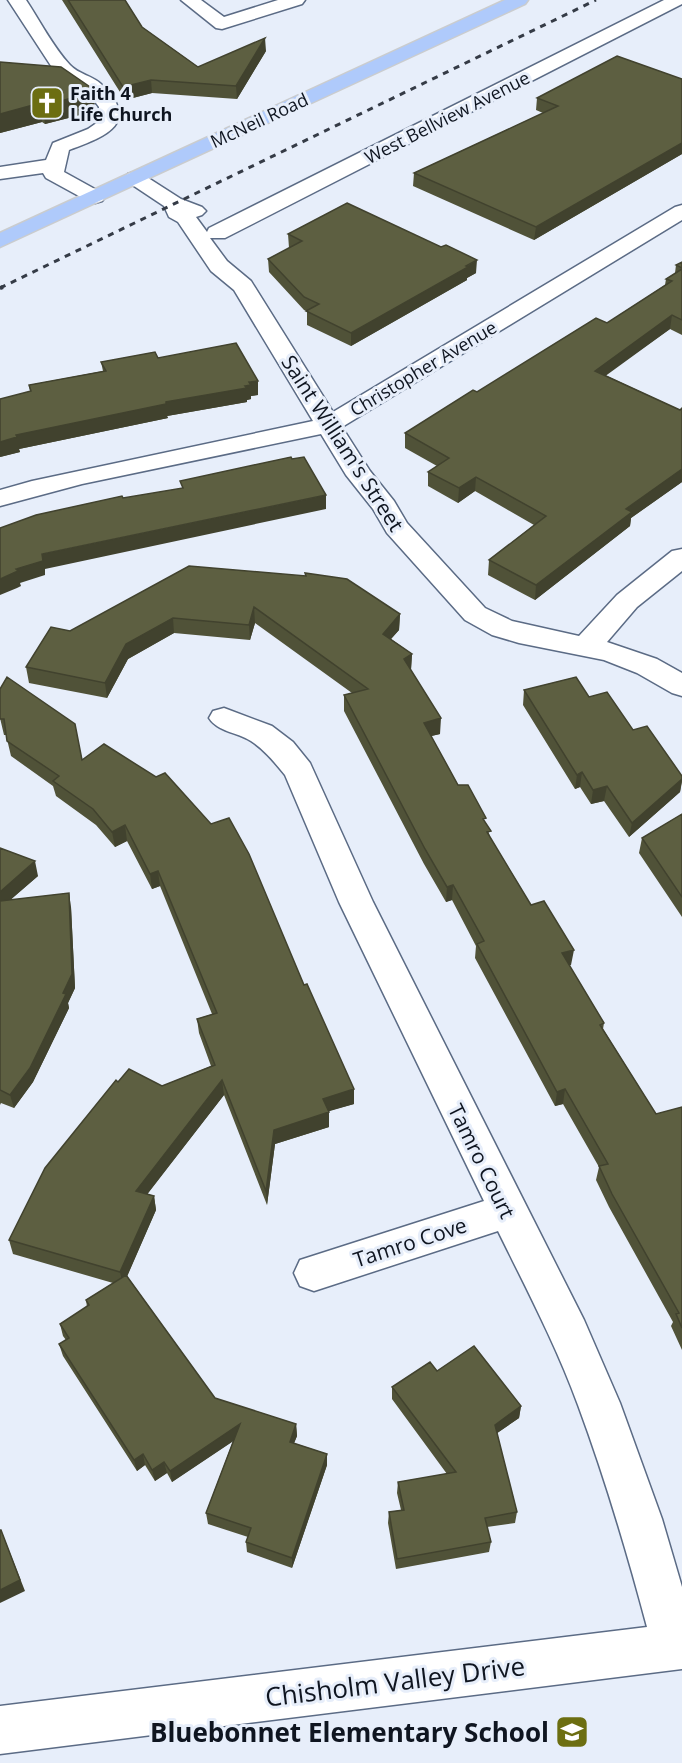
<svg xmlns="http://www.w3.org/2000/svg" width="682" height="1763" viewBox="0 0 682 1763" font-family="'Open Sans',sans-serif">
	<style>
		.lines { fill: none; stroke-linecap: round; stroke-linejoin: round }
		.minor-casing { stroke: #5b6b85; stroke-width: 3 }
		.major-casing { stroke: #caccce; stroke-width: 3 }
		.minor { fill: #fff; fill-rule: evenodd }
		.major { fill: #afcafb; fill-rule: evenodd }
		.rail-far1 { stroke: #353b46; stroke-width: 3; stroke-dasharray: 6 6; stroke-linecap: butt }
		.rail { stroke: #353b46; stroke-width: 4; stroke-dasharray: 8 8; stroke-linecap: butt }
		.wall { fill: #505238 }
		.shaded-wall { fill: #41422e }
		.building { fill: #5d5f41; stroke: #41422e; stroke-width: 1.5 }
		.labels { text-anchor: middle; dominant-baseline: central; stroke-width: 6; stroke-linejoin: round; paint-order: stroke }
		.far-poi-label { font-size: 18px; font-weight: bold; fill: #0f1520; stroke: #e7eefa; text-anchor: start }
		.far-street-label { font-size: 18px; fill: #0f1520; stroke: #e7eefa }
		.street-label { font-size: 21px; fill: #0f1520; stroke: #e7eefa }
		.near-street-label { font-size: 26px; fill: #0f1520; stroke: #e7eefa }
		.near-poi-label { font-size: 26px; font-weight: bold; fill: #0f1520; stroke: #e7eefa; text-anchor: end }
	</style>
	<rect width="100%" height="100%" fill="#e7eefa"/>
	<g class="lines">
		<defs>
			<path id="minor" d="M8,0H26C40,21 53,47 70,65C78,74 93,76 101,84C143,124 103,137 69,150L64,172L102,193L105,197L102,201L95,203L88,201L46,178L43,173L0,179V167L46,160L53,143L88,129L98,122L99,107L87,91L57,75Z
				M181,0H201L224,17L278,0H305L302,4L222,29L216,28Z
				M664,0H682V4L225,238H210L227,261L251,281L333,412L675,207L682,205V220L342,427L370,471L394,501L407,523L485,608L512,621L579,636L617,595L672,551L682,549V571L637,607L607,642L657,659L682,673V696L672,693L637,673L604,660L519,643L492,635L465,620L387,533L373,509L346,475L321,434L82,484L0,506V490L32,481L313,421L234,290L211,271L178,222L169,217L164,206L128,182L125,178L128,174L135,172L142,174L181,199L202,207L206,211L202,215L196,217L207,232L209,228Z
				M224,708L272,726L293,742L310,763L373,902L584,1320L620,1403L662,1519L682,1587V1669L0,1754V1706L647,1627C627,1552 605,1478 578,1405C556,1345 526,1288 498,1231L314,1291L300,1286L294,1273L300,1260L484,1201L339,902L285,775C275,763 265,750 251,741C237,732 218,732 209,718L213,711Z"/>
			<path id="major" d="M505,0H528L525,4L0,247V233Z"/>
		</defs>
		<use href="#minor" class="minor-casing"/>
		<use href="#major" class="major-casing"/>
		<use href="#minor" class="minor"/>
		<use href="#major" class="major"/>
		<path class="rail-far1" d="M0,288L596,0"/>
		<path class="rail" d="M0,288L3,287"/>
	</g>
	<path class="wall" d="M62,0H125L142,27L198,67L266,51L237,99L152,93L125,100Z
		M0,62L95,108L88,110V113L45,124L42,122L0,133Z
		M682,79V154L534,240L413,186L414,173L543,113L536,110L537,98Z
		M288,234L476,273L467,278V280L351,346L307,325V311L304,310L269,272L268,259L289,248Z
		M682,262V335L670,329L605,375L680,410L682,408V482L631,518L630,526L535,600L488,575L489,560L534,525L475,491L458,503L428,486V472L437,466L405,448V433L477,392L607,323L665,285L666,279L675,273L676,265Z
		M158,358L258,395L251,396V399L247,400V402L167,416L168,418L19,449L20,452L0,457L30,391L29,385L103,371L101,362Z
		M305,573L400,614L399,630L391,639L412,654L411,670L440,734L431,736L458,785L486,823L490,837L531,905L571,965H569L604,1023L603,1029L656,1114L682,1107V1350L671,1326L673,1322L609,1207L596,1180L599,1167L563,1104L555,1106L475,958L476,946L452,900L446,902L424,864L344,711V695L352,693L255,623L250,640L174,633L128,659L107,698L29,683L26,667L70,631L305,576Z
		M0,689L82,760L304,985L354,1089V1104L328,1111L329,1127L275,1144L267,1205L224,1095L147,1194L154,1196L156,1210L127,1276L215,1398L296,1424L297,1436L294,1443L327,1454V1465L292,1568L247,1552L246,1542L248,1537L208,1524L206,1513L233,1441L172,1482L167,1473L155,1481L145,1465L137,1471L63,1356L59,1344L66,1340L63,1336L60,1324L87,1307L86,1300L113,1283L13,1254L9,1240L118,1082L162,1086L211,1066L199,1033L197,1019L212,1014L160,886L152,889L127,841L115,847L96,825L56,796L53,786L11,756L6,735H4L0,718Z
		M524,690L589,697L633,730L682,776V782L680,792L629,837L604,801L591,804L580,787L575,789L523,705Z
		M682,814V917L639,853L642,838Z
		M0,848L38,876L11,899L71,907L75,988L68,1003L69,1008L33,1082L14,1108L1,1103L0,1105Z
		M437,1371L521,1406L519,1418L497,1433L517,1512L515,1523L487,1527L491,1542L489,1552L396,1569L388,1523L389,1512L401,1510L397,1493L398,1482L447,1474L392,1399V1387Z"/>
	<path class="shaded-wall" d="M265,38L266,51L237,99L236,86Z
		M151,80L152,93L125,100L123,87Z
		M93,89L95,108L88,110V113L45,124L43,106Z
		M40,103L42,122L0,133V114Z
		M682,143V154L534,240L536,227Z
		M477,260L476,273L467,278V280L351,346V333Z
		M672,315L670,329L593,385L595,371Z
		M258,381V395L251,396V399L247,400V402L167,416L168,418L19,449L20,452L0,457V442L16,435L166,402L245,386L249,382Z
		M682,469V482L631,518L630,526L535,600L536,585L626,509Z
		M476,477L475,491L458,503L459,488Z
		M326,495V509L45,569V575L20,583L21,586L17,588L0,595V579L42,554Z
		M254,607L255,623L250,640L249,625Z
		M400,614L399,630L382,649L383,634Z
		M173,618L174,633L128,659L107,698L105,683L126,644Z
		M412,654L411,669L403,674L404,659Z
		M441,718L440,734L423,738L424,723Z
		M582,772L580,787L575,789L577,775Z
		M682,779L680,792L629,837L632,823Z
		M607,786L604,801L591,804L593,790Z
		M125,825L127,841L115,847L112,832Z
		M35,861L38,876L0,909V892Z
		M158,871L160,886L152,889L150,874Z
		M453,885L452,900L446,902L447,887Z
		M69,893L71,907L75,988L68,1003L69,1008L33,1082L14,1108L10,1095L63,993Z
		M574,950L571,965L560,968L562,953Z
		M222,1080L224,1095L139,1205L136,1191Z
		M354,1089V1104L323,1113V1099Z
		M565,1089L563,1104L555,1106L557,1092Z
		M329,1112V1127L275,1144L267,1205L266,1191L274,1130Z
		M154,1196L156,1210L123,1286L120,1272Z
		M521,1406L519,1418L493,1436L495,1425Z
		M240,1424L241,1436L172,1482L170,1471Z
		M296,1424L297,1436L290,1453V1442Z
		M143,1454L145,1465L137,1471L134,1460Z
		M327,1454V1465L292,1568V1558Z
		M164,1462L167,1473L155,1481L152,1470Z
		M1,1530L25,1591L0,1603V1590Z"/>
	<path class="building" d="M68,0H125L142,27L198,67L265,38L236,86L151,80L123,87Z
		M617,56L682,79V143L536,227L414,173L558,106L537,98Z
		M0,62L61,67L93,89L84,92L86,94L43,106L40,103L0,114Z
		M347,203L441,247L446,245L477,260L466,266L468,267L351,333L306,311L319,304L304,297L268,259L302,241L288,234Z
		M682,262V268L676,265Z
		M682,269V320L672,315L595,371L680,410L682,408V469L626,509L632,512L536,585L489,560L546,516L476,477L459,488L428,472L449,458L405,433L473,390L477,392L596,318L607,323L672,281L666,279Z
		M236,343L258,381L249,382L251,385L245,386L247,388L166,402V404L16,435L17,437L0,442V399L31,391L29,385L106,371L101,362L155,352L158,358Z
		M291,457L292,459L304,457L326,495L42,554L43,561L16,569L18,571L0,579V528L36,515L122,496L123,498L183,488L180,481Z
		M189,566L306,576L305,573L347,579L400,614L383,634L412,654L404,659L441,718L424,723L458,785H468L486,818L483,819L491,831L487,832L531,905L544,901L574,950L562,953L604,1023L600,1025L656,1114L682,1107V1328L676,1314L679,1313L612,1194L599,1166L608,1164L565,1089L557,1092L477,944L484,941L453,885L447,887L425,849L344,695L368,689L254,607L249,625L173,618L126,644L105,683L26,667L51,627L70,631Z
		M7,677L75,724L82,760L104,744L156,777L165,773L211,824L229,818L249,854L304,985L307,984L354,1089L323,1099L329,1112L274,1130L266,1191L222,1080L136,1191L154,1196L120,1272L9,1240L45,1168L116,1080L118,1082L129,1069L162,1086L215,1065L197,1019L217,1013L158,871L150,874L125,825L112,832L93,809L53,781L59,776L7,741L4,719H0V689Z
		M576,677L589,697L607,692L633,730L647,726L682,776V779L632,823L607,786L593,790L582,772L577,775L524,690Z
		M682,814V897L642,838Z
		M0,848L35,861L0,892Z
		M69,893L72,974L63,993L66,994L30,1068L10,1095L0,1090V901Z
		M126,1275L215,1398L296,1424L290,1442L327,1454L292,1558L246,1542L251,1528L206,1513L240,1424L170,1471L164,1462L152,1470L143,1454L134,1460L59,1344L69,1338L60,1324L89,1305L86,1300Z
		M474,1346L521,1406L495,1425L517,1512L485,1518L491,1542L397,1559L389,1512L404,1510L398,1482L456,1472L392,1387L430,1362L437,1371Z
		M0,1530H1L20,1580L0,1590Z"/>
	<defs>
		<symbol id="church-square" viewBox="-11 -11 22 22"><rect x="-9" y="-9" width="18" height="18" rx="4" fill="#6c6e11" stroke="#e7eefa"/><path d="M-1.2-6h2.4v3.5h3.3v2.4h-3.3V6h-2.4V-.1h-3.3v-2.4h3.3Z" fill="#fff"/></symbol>
		<symbol id="school-square" viewBox="-11 -11 22 22"><rect x="-9" y="-9" width="18" height="18" rx="4" fill="#6c6e11" stroke="#e7eefa"/><path d="M0-5L7-2L0 1L-7-2ZM-4 1L0 2.5L4 1V4Q0 6-4 4Z" fill="#fff"/></symbol>
	</defs>
	<g fill-rule="evenodd">
		<use href="#church-square" x="28" y="84" width="38" height="38"/>
		<use href="#school-square" x="553" y="1713" width="38" height="38"/>
	</g>
	<g class="labels">
		<g class="far-poi-label">
			<text x="70" y="93">Faith 4<tspan x="70" dy="21">Life Church</tspan></text>
		</g>
		<g class="far-street-label">
			<text transform="translate(447 117) rotate(-27)">West Bellview Avenue</text>
			<text transform="translate(259 120) rotate(-25)">McNeil Road</text>
			<text transform="translate(423 368) rotate(-31)">Christopher Avenue</text>
		</g>
		<g class="street-label">
			<text transform="translate(343 443) rotate(57)">Saint William's Street</text>
			<text transform="translate(482 1161) rotate(64)">Tamro Court</text>
			<text transform="translate(410 1242) rotate(-18)">Tamro Cove</text>
		</g>
		<g class="near-street-label">
			<text transform="translate(395 1681) rotate(-7)">Chisholm Valley Drive</text>
		</g>
		<g class="near-poi-label">
			<text x="549" y="1732">Bluebonnet Elementary School</text>
		</g>
	</g>
</svg>
